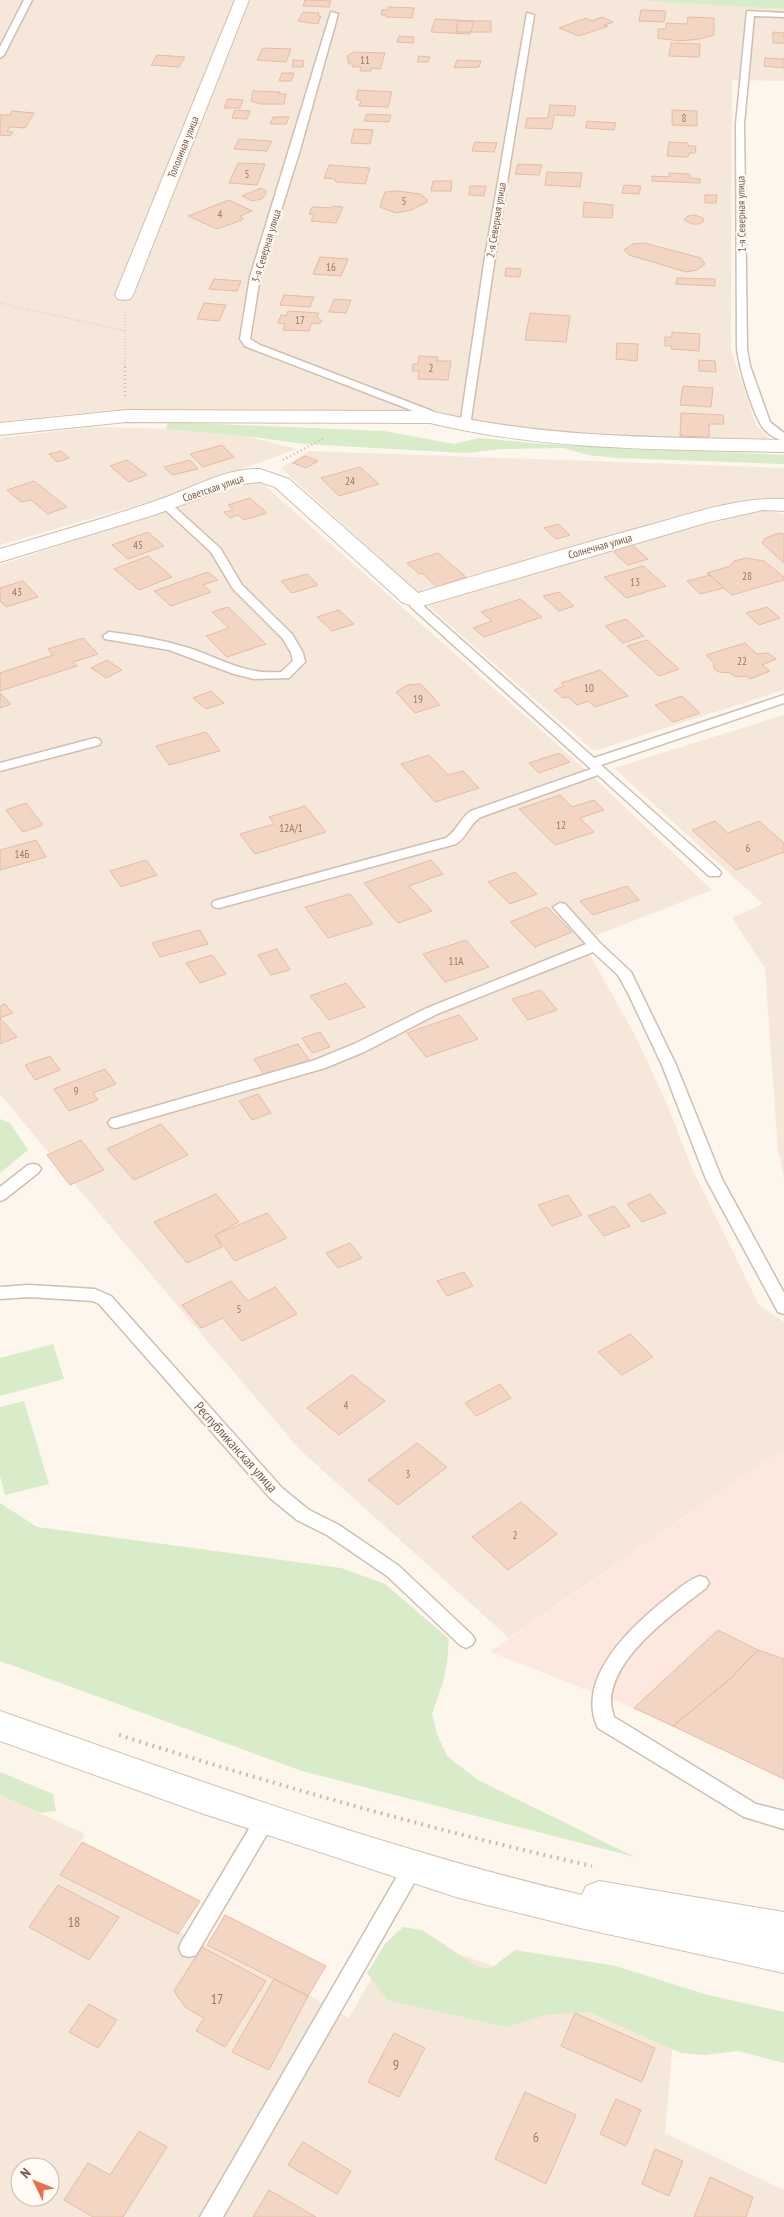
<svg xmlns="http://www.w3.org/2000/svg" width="784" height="2217" viewBox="0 0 784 2217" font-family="'PT Sans Narrow',sans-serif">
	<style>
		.residential { fill: #f5e8da; fill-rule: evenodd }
		.commercial { fill: #fde8e0 }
		.green { fill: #d8ecc9 }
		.building { fill: #f3d5c3; stroke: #e6bba3 }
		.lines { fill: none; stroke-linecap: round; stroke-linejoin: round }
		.lane-casing { stroke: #d1beb0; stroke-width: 3 }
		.street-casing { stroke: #d1beb0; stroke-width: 2 }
		.secondary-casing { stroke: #d6c0b0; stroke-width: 2 }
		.path-far2 { stroke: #d9b8a5; stroke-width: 2; stroke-dasharray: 0.5 2.5; stroke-linecap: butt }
		.path-far1 { stroke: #d9b8a5; stroke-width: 2.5; stroke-dasharray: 1 3; stroke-linecap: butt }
		.path { stroke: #d9b8a5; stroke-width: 4; stroke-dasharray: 2 5; stroke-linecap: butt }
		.lane { fill: #fff; fill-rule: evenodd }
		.street { fill: #fff; fill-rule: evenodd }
		.secondary { fill: #fff; fill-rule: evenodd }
		.labels { text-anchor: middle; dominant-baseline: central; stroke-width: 4; stroke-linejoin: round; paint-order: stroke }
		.number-label { font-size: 11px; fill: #987a6a }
		.far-street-label { font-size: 11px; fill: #7a5c4d; stroke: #fffaf3 }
		.street-label { font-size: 14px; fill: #7a5c4d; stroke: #fffaf3 }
		.near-number-label { font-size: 14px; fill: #987a6a }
	</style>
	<rect width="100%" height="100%" fill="#fdf6ec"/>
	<path class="residential" d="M0,0H633L784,9V81L732,80L731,350L756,425L773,442L537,433L476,425L305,414L110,410L0,422Z
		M92,427L221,430L297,449L158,499L0,545V438Z
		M309,451L784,468V500L764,499L589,544L421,595L281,468Z
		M253,482L263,484L586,770L712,890L582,941L635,1035L667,1104L691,1166L759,1305L784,1322V1448L509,1638L300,1450L87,1199L0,1094V565Z
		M762,510L784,514V690L594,751L428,606L631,544Z
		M784,715V1177L778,1151L765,968L732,918L763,904L614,768Z
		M0,1795L85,1834L60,1875L178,1934L180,1932L207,1945L309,1995L349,2018L397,1933L674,2028L665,2133L784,2190V2217H0ZM20,2167H50V2197H20Z"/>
	<path class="commercial" d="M784,1448V1659L758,1650L730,1679L673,1726L634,1708L490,1652Z"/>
	<path class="green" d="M633,0H784V9L765,8Z
		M168,422L384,431L454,444L479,438L543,444L784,455V464L617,458L588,455L564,448L502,449L465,453L304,444L246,436L166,429Z
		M0,1119L10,1123L28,1150L0,1173Z
		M53,1344L64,1379L0,1396V1358Z
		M24,1401L49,1484L5,1495L0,1476V1407Z
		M0,1503L37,1527L341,1568L385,1584L449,1639L447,1662L443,1682L432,1714L437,1734L447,1756L478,1780L635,1857L302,1771L0,1661Z
		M0,1772L53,1794L56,1811L40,1813L0,1795Z
		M403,1927L422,1930L478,1967L490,1969L515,1950L616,1966L704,1994L784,2012V2063L738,2051L704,2055L681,2053L589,2012L545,2015L507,2027L387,2000L367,1973L385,1944Z"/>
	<path class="building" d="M305,0H308L331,1L329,7L303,6Z
		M388,7L414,8L412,18L386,17L385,15H381L382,10H388Z
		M641,10L666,11L664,22L639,21Z
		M303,12L319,13L318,16H321L318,24L298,21Z
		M602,17L613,22L604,25L608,26L579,36L559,28L586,18L592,21Z
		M688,17L714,18V35L700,39L679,41L658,38V29H666V23L687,24Z
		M435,19L474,21L470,34L431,32Z
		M458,21H491V32H456Z
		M773,32L784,33V43H773Z
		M399,36L414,37L413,43L397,42Z
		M671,43L700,44L699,57L669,56Z
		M263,48L291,49L286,62L257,60Z
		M354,52L385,53L380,69L372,68L371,71H360L361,67H352L354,64H349L347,56Z
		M157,55L185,57L179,67L151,65Z
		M419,56L430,57L428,62H417Z
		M765,58L784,59V68L764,66Z
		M293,60L304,61L303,67H292Z
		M457,60L481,61L479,67L454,68Z
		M282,73H294L291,81H279Z
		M358,90L392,92L388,107L359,106L361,101L356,99Z
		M253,91L280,92L279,94H286L284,104H260L251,101Z
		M228,99L243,100L240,108H224Z
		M550,105L576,106L574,116L554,115L552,129L525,128L527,118H548Z
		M235,110L250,111L247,119L232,118Z
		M672,110L697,111V126L672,125Z
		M12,111L34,113L25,128L10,127L7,131L13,132L10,136L0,135V115H10Z
		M367,114L391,115L389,122L364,121Z
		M273,117H289L286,124H270Z
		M587,121L616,123L614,130L586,128Z
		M354,129L373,130L370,144L351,143Z
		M239,139L272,141L267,151L234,149Z
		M475,142L497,143L494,152L472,151Z
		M669,142L688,143V146H696L695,153H689L688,157L667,156Z
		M238,163L265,164L257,185L229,183Z
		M518,164L542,165L539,175L515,174Z
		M329,165L370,168L365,184L336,182L335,179L324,178Z
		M547,172L582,173L580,187L545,185Z
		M669,173L690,174V178L700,179V183L652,181V176L669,177Z
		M433,181H452L451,191H431Z
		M624,185L641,186L639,194L622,193Z
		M470,186H486L484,196L469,195Z
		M261,188L267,191L262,199L252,201L242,196Z
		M398,191L420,194L427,199V202L411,210L396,213L380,207L385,192Z
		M705,195H717L716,203H705Z
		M229,200L252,211L240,216L243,218L242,220L217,229L188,216Z
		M584,202L613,205L612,218L583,217Z
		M333,206L343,207L336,223L311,221L314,215L309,214L312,207L332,208Z
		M695,215L703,218L704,221L699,224H692L684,220L688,216Z
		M644,243L701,258L705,264L697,270L686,272L629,255L624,250L633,244Z
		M320,257L348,259L341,276L313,274Z
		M506,268L521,269L520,277L505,276Z
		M677,278L715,279V286L676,284Z
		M214,279L241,281L237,291L209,289Z
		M284,295L314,297L310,307L280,305Z
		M334,299L351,300L346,313L329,312Z
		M204,303L226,305L219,321L197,319Z
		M288,311L319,313L317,317L322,321L320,323L311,324L309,331L283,330L285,324L278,323L281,315L286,316Z
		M530,313L570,316L566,342L525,340Z
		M672,332L700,334L699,351L671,349L672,346H665V337H672Z
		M617,343L638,344L637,361L616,359Z
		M419,356L438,357L437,361H451L448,380L418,379L419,371H412L413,364H418Z
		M699,360L715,361L716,372L699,371Z
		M683,386L713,388L711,407L680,405Z
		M681,413L723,415L724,424H709V437L680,436Z
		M222,445L234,457L203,467L190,454Z
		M61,451L69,458L57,462L49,454Z
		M305,456L318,461L306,468L293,463Z
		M127,460L147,475L129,482L110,466Z
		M190,460L198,469L172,475L164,467Z
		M360,467L379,484L339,496L321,478Z
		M34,481L67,507L48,514L31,500L21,502L7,490Z
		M250,498L267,513L244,520L238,515L230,518L224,512L233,510L228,505Z
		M558,524L570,535L556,539L544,528Z
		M148,532L164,546L128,559L112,545Z
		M780,533L784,534V563L762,543L765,538Z
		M631,544L648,559L628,565L611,550Z
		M438,553L466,577L437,587L422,573L419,574L407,563Z
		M148,556L172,577L139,590L114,569Z
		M746,558L764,561L784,577V580L732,595L707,573L730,566L734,561Z
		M643,566L666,586L626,598L604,577Z
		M208,572L218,580L203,585L211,592L171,606L154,591Z
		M307,574L318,585L292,593L281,581Z
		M710,575L724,588L700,594L687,581Z
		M23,581L38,597L6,607L0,601V588Z
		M559,592L574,606L559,611L543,596Z
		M520,599L542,617L484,637L473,628L492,621L481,612Z
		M228,607L266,644L227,657L206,636L229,628L212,612Z
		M767,607L780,618L759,625L746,613Z
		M339,610L354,624L332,631L317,617Z
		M626,619L644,636L623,643L605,626Z
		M83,638L98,654L73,662L77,666L0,691V673L53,655L48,649Z
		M647,640L679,669L659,676L627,646Z
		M745,643L757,654L768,653L776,659L762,665L770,671L750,679L746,676L736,677L730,673L719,672L714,669V663L706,655Z
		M107,660L122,670L106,678L91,668Z
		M600,670L628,696L595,707L589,701L577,705L568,697L563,698L554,690L564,686L561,683Z
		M421,684L440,705L415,713L396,692L407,685Z
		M211,691L224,703L206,709L193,698Z
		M0,693L11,704L0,708Z
		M682,696L700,713L673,722L655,705Z
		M206,732L220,751L169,765L156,746Z
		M559,753L570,762L539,773L529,763Z
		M429,755L448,775L463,771L479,788L435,802L401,764Z
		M560,795L572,807L594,800L604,810L580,818L594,832L555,845L519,809Z
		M26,803L43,825L23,832L6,810Z
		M305,806L326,832L255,854L240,834L274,824L269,817Z
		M715,821L728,833L759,821L784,843V852L736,870L692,830Z
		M36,840L46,857L0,870V850Z
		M146,860L157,875L121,887L110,871Z
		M431,860L443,874L409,886L432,911L398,923L364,883Z
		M515,872L537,894L510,904L488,882Z
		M627,886L639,900L593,915L580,901Z
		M350,894L373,924L328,938L305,907Z
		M547,907L572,932L535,947L510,922Z
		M200,930L208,944L160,957L152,943Z
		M466,940L489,967L445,982L423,954Z
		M277,949L290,970L271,975L258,955Z
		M212,955L226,974L200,983L186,963Z
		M346,983L365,1007L329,1020L310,996Z
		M541,990L557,1010L528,1020L512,999Z
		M5,1004L13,1013L0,1018L17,1037L0,1044V1006Z
		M459,1015L478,1039L426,1057L407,1033Z
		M320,1032L330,1047L312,1053L302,1038Z
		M298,1044L310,1061L266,1077L254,1059Z
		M50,1056L60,1070L35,1080L25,1065Z
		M105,1069L116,1084L93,1093L98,1100L69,1111L54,1089Z
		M258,1094L271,1113L252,1120L239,1101Z
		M161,1124L188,1155L134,1180L107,1149Z
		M81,1140L104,1170L70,1185L47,1155Z
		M216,1194L239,1222L215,1235L222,1247L187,1263L154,1222Z
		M650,1194L666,1213L642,1222L627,1204Z
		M568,1195L582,1215L552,1226L538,1205Z
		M614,1206L630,1226L604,1236L588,1216Z
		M267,1213L287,1238L235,1261L215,1235Z
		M350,1243L362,1258L338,1268L326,1253Z
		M464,1272L473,1286L447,1296L437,1281Z
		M231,1281L248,1301L275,1287L297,1314L242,1341L223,1318L201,1328L182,1305Z
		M630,1334L653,1357L622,1375L598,1352Z
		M352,1375L385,1401L339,1435L307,1408Z
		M500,1384L511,1398L476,1416L465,1403Z
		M417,1443L447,1467L398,1505L368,1480Z
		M521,1502L557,1534L508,1570L472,1537Z
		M718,1630L758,1650L730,1679L673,1726L634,1708Z
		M758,1650L784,1659V1779L673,1726L730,1679Z
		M82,1842L200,1901L178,1934L60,1875Z
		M58,1885L119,1917L89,1960L29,1927Z
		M225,1915L326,1966L308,1996L207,1945Z
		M202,1947L266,1981L225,2047L196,2031L204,2018L185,2007L174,1991Z
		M274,1979L308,1996L269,2070L232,2052Z
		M89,2004L117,2020L98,2048L69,2032Z
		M575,2013L655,2048L642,2082L561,2046Z
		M394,2033L425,2048L399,2097L368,2082Z
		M525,2092L576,2115L546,2184L495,2159Z
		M616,2099L641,2110L626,2146L600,2134Z
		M139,2131L167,2147L123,2217H93L64,2200L88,2163L110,2175Z
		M303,2142L351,2171L337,2194L288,2165Z
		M655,2149L683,2161L669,2196L642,2184Z
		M710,2177L753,2197L746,2217H694Z
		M269,2190L316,2217H253Z"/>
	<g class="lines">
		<defs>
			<path id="lane" d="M24,0H32L4,55L0,58V47Z
				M747,11L784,13V17L754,16L744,124L747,349L750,366L770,422L784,433V441C775,439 764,432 760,423C750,404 740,370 737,349L736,124Z
				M331,12L338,14L300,150L260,277L250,339L260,345L432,411L439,418L438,420H430L424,415L252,349L245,346L240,339L250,277Z
				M527,13L534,15L495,257L470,426L465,429L460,426L485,257Z
				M165,501L169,502L220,548L242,585L292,634L303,653L305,662L289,678L254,679L234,674L169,650L105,639L103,636L109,632C136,635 163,640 189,648C222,659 245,675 281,672L293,661L291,653L283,639L233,589L211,552L161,506L159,504Z
				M411,594L415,595L419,602L594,758L784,695V703L601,765L719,870L721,873L719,876H709L598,775L481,817C470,823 467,837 456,844L219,908L214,907L212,904L214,901L446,838C458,830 460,818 471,811L591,769L411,607L405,598Z
				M95,738L99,739L101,742L99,745L0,771V763Z
				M560,903L565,904L600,943L631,972L676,1065L722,1179L784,1293V1314L778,1312L706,1179L662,1065L628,993L618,975L593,952L437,1014L364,1052L325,1068L116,1128L111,1127L108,1123L111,1119L315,1060L354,1044L427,1008L586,944L553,907Z
				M33,1164L38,1165L41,1169L38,1173L5,1199L0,1201V1187L28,1165Z
				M29,1285L95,1289L111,1296L282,1488L309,1510L339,1525L399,1566L472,1635L475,1640L472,1645L466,1648L460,1645L387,1576L327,1535L297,1520L270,1498L99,1304L93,1301L29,1297L0,1299V1287Z
				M700,1576L706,1578L709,1583L706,1588C674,1613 611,1657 611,1702C611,1707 613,1713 614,1717L756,1804L784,1811V1829L744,1817L598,1728C574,1678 633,1625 668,1597C678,1589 688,1580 700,1576Z
				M266,1809L273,1812L276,1818L273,1824L196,1955L189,1957L182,1955L179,1948L182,1941L259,1812Z
				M414,1856L421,1859L424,1865L421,1871L223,2217H200L407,1859Z"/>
			<path id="street" d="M235,0H249L133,295L130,299L124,300L118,299L115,295Z
				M126,410L430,411C546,439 666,437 784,440V452C666,449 546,451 430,423L126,422L0,435V423Z
				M260,469L289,479L418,593C495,570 572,546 650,525C693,513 739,497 784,499V511L763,510L709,522L419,607L403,603L275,487L260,482L239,484L154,515L0,562V549C53,533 106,518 158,500C191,489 224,468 260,469Z"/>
			<path id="secondary" d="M0,1711C192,1778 384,1849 582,1895L586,1886L599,1881L784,1912V1973L580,1928L459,1898L201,1813L0,1741Z"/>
		</defs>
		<use href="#lane" class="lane-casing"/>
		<use href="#street" class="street-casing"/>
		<use href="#secondary" class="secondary-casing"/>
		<path class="path-far2" d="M0,303L125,331
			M125,315V368"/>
		<path class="path-far1" d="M125,367V396
			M283,460L324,438"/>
		<path class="path" d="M119,1735C275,1785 432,1830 592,1866"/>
		<use href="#lane" class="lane"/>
		<use href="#street" class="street"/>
		<use href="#secondary" class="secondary"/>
	</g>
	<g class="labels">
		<g class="number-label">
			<text x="365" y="60">11</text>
			<text x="684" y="118">8</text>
			<text x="247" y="174">5</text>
			<text x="404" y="201">5</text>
			<text x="220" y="214">4</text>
			<text x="331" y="267">16</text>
			<text x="300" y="320">17</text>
			<text x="431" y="368">2</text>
			<text x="350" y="481">24</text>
			<text x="138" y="545">45</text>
			<text x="747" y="576">28</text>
			<text x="635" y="582">13</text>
			<text x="17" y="592">43</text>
			<text x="742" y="661">22</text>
			<text x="589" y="688">10</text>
			<text x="418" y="699">19</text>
			<text x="561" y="825">12</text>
			<text x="291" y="828">12А/1</text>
			<text x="748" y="848">6</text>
			<text x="22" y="854">14Б</text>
			<text x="456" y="961">11А</text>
			<text x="76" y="1091">9</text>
			<text x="239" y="1309">5</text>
			<text x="346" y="1405">4</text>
			<text x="408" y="1474">3</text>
			<text x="515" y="1535">2</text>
		</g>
		<g class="far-street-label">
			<text transform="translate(183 147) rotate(-68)">Тополиная улица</text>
			<text transform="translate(741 214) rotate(-91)">1-я Северная улица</text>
			<text transform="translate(496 220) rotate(-81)">2-я Северная улица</text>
			<text transform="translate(266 246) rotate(-73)">3-я Северная улица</text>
			<text transform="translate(213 488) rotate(-19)">Советская улица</text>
			<text transform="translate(600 546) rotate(-16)">Солнечная улица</text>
		</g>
		<g class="street-label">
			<text transform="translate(236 1447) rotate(48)">Республиканская улица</text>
		</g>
		<g class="near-number-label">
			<text x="74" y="1922">18</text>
			<text x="217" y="1999">17</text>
			<text x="396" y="2065">9</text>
			<text x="536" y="2137">6</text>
		</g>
	</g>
	<g transform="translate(35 2182) rotate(313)"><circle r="24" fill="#fffaf3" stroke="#cabbb1"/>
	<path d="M0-4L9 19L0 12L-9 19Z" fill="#e76f51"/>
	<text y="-8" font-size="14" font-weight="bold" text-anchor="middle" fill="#7a5c4d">N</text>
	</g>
</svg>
